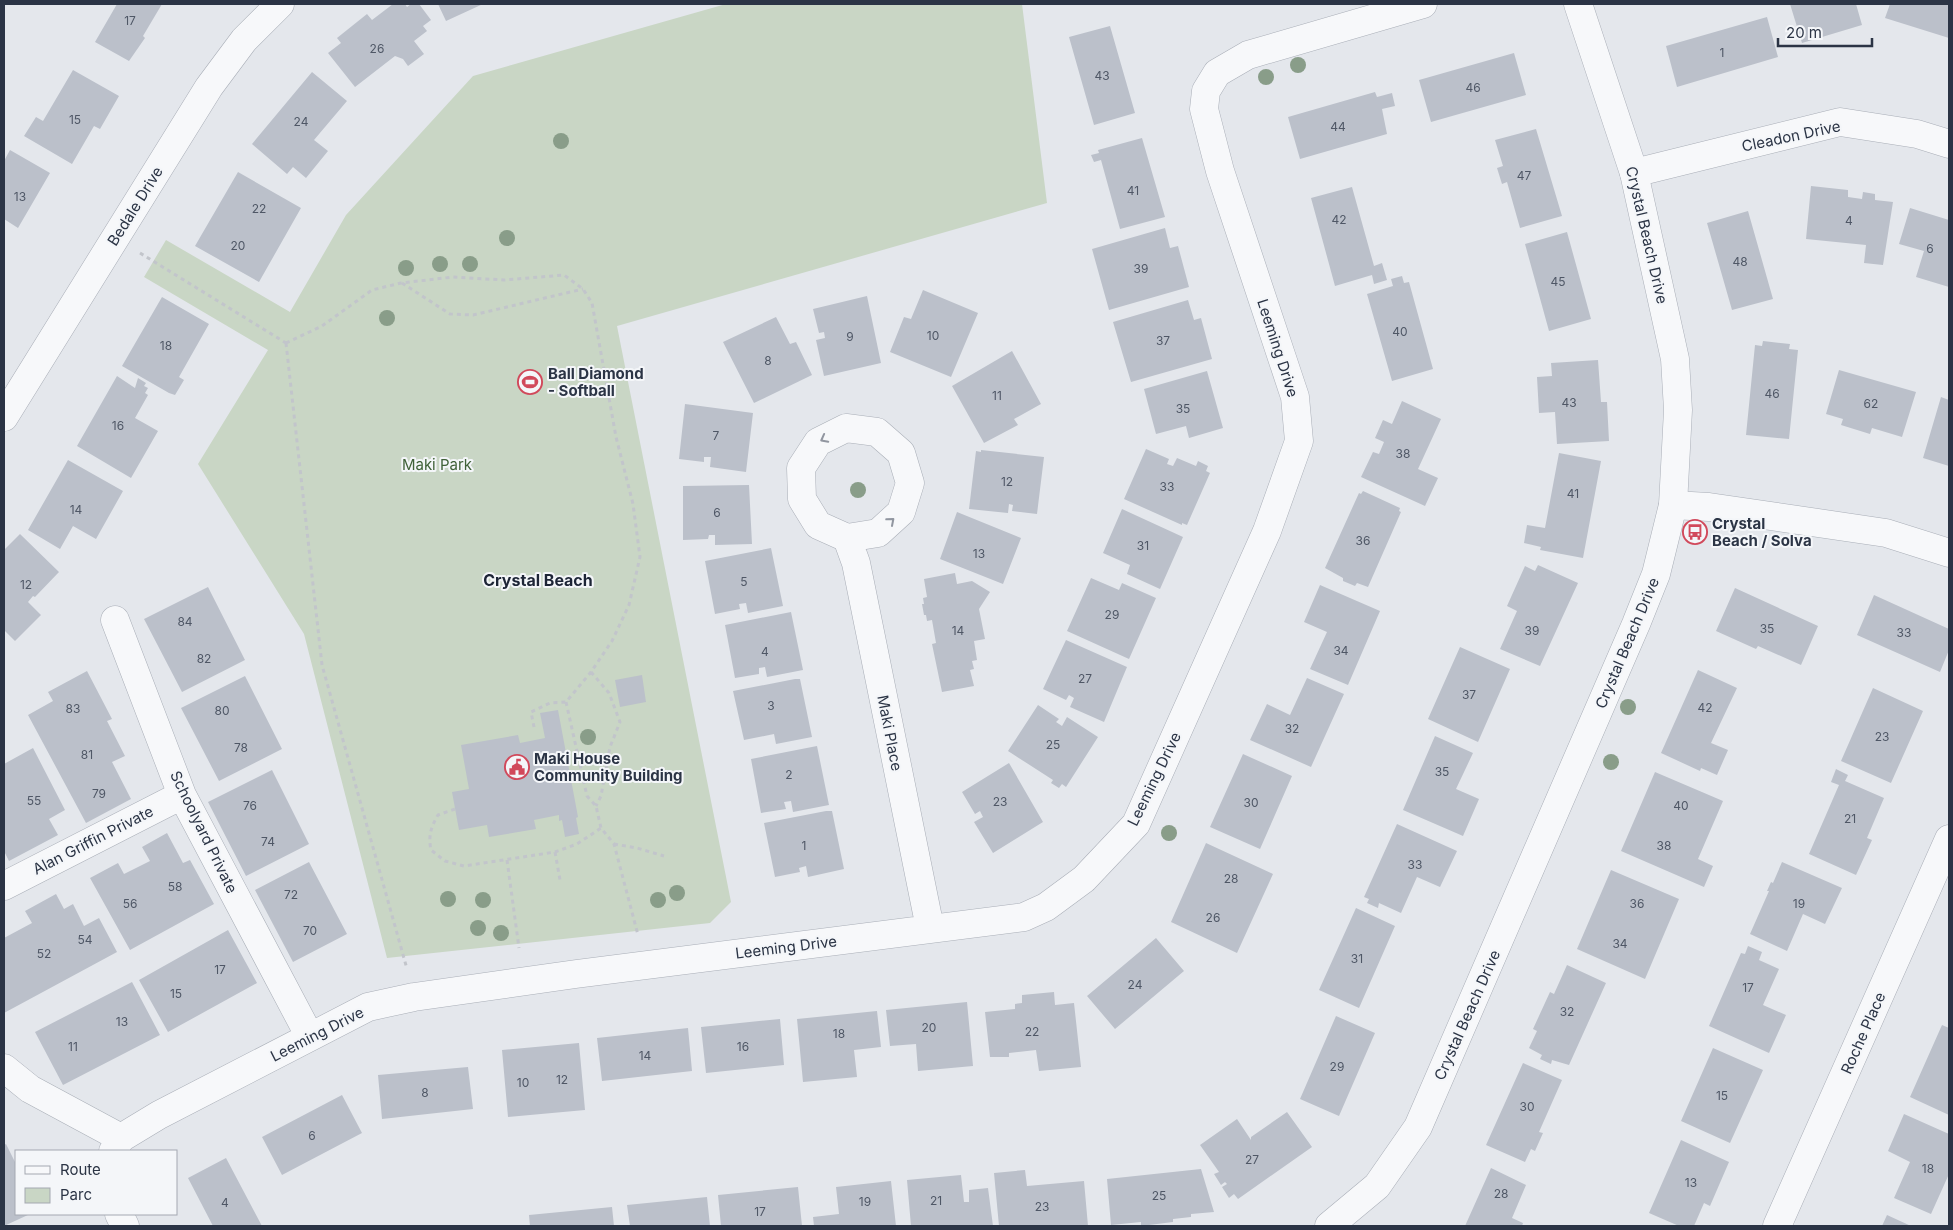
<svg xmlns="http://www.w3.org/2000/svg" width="1953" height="1230" viewBox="0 0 1953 1230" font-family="Inter,sans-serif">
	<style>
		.green { fill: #c9d6c5 }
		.building { fill: #bbc0ca }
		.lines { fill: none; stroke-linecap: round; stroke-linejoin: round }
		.minor-casing { stroke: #a9aeb7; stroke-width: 29 }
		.tertiary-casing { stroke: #a9aeb7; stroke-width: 29 }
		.path { stroke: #c2c5cb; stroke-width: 3; stroke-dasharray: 4 4; stroke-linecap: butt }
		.minor { stroke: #f7f8fa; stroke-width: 28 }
		.tertiary { stroke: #f7f8fa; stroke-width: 28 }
		.tree { fill: #899d89 }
		.oneway { stroke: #9196a0 }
		.labels { text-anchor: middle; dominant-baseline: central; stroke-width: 4; stroke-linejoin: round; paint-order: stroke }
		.number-label { font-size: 12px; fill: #4f5766 }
		.street-label { font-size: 15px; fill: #2b3445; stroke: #f4f6f9 }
		.poi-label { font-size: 15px; font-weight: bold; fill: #2b3445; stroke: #f4f6f9; text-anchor: start }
		.park-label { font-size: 15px; fill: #3f6138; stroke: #f4f6f9 }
		.neighbourhood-label { font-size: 16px; font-weight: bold; fill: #1d2536; stroke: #f4f6f9 }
	</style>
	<rect width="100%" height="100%" fill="#e4e7ec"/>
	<path class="green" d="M726,4H1022L1047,203L617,326L731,902L710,923L387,958L304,634L198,464L268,350L144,277L166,240L290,312L346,215L473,76Z"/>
	<path class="building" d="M117,4H162L143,36L145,38L129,61L95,42Z
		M393,4H405L407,7L411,4H419L431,20L423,26L427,31L414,41L424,54L408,66L403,59L395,56L355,87L328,53L341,43L337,38L367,14L372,20Z
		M438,4H483L446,21Z
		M1790,4H1856L1862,25L1802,43Z
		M1890,4H1949V38L1885,18Z
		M1767,17L1778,57L1677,87L1666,46Z
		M1110,26L1135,113L1094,125L1069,37Z
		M1514,53L1526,95L1431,122L1419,80Z
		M73,70L119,96L100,129L94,126L72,164L24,136L36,117L43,121Z
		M312,72L347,101L314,140L328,151L306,178L293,167L287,174L252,144Z
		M1375,92L1377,97L1392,93L1395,106L1382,109L1387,134L1300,159L1288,117Z
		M1536,129L1562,216L1520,228L1507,182L1502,184L1497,168L1503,166L1495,140Z
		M1142,138L1165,217L1120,229L1101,160L1094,162L1091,155L1099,153L1098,150Z
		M10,150L50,173L18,228L4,219V161Z
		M238,172L301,208L259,282L195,246Z
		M1811,186L1848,190V197L1862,199L1863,192L1875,194V200L1893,202L1883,265L1864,263L1866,245L1806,239Z
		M1352,187L1374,266L1382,263L1387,280L1374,284L1372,275L1335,286L1311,198Z
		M1910,208L1949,220V287L1916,277L1924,251L1899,244Z
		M1748,211L1773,299L1732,310L1707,223Z
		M1165,228L1170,248L1178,246L1189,287L1109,310L1092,249Z
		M1567,232L1591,319L1549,331L1525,244Z
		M1402,276L1404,283L1409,282L1433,369L1392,381L1367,294L1393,286L1391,279Z
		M923,290L978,313L951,377L890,352L904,317L911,319Z
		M867,296L881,363L824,376L816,340L825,338L824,332L819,333L813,309Z
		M162,297L209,324L179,377L184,380L175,395L169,393L122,366Z
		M1188,300L1194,320L1201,318L1212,359L1131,382L1113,322Z
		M776,317L790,344L796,342L812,375L754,403L723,342Z
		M1763,341L1790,344L1789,349L1798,350L1789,439L1746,435L1755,345L1762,346Z
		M1012,351L1041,404L1014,419L1018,425L984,443L952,386Z
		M1598,360L1601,402H1607L1609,441L1557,444L1555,412L1539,413L1537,377L1552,376L1551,363Z
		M1839,370L1916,392L1902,437L1872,428L1870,434L1841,425L1843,419L1826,414Z
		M1207,371L1223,428L1189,438L1186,426L1156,434L1144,389Z
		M117,376L135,388L138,378L146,383L144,386L148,388L145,393L148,395L135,418L158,431L131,478L77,446Z
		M1941,397L1949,400V466L1923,458Z
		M1402,401L1441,419L1418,469L1438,478L1425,506L1361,477L1373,452L1379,454L1384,442L1375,438L1383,420L1392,424Z
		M685,404L753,413L746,472L710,467L711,457H704V462L679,459Z
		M1146,449L1169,459L1167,464L1173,466L1177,458L1196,466L1198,461L1208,466L1206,471L1210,473L1187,525L1182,523V525L1124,499Z
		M981,450L1044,457L1037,514L1012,511L1013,505L1009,504L1008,513L969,509L976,451L981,452Z
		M1559,453L1601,461L1583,558L1540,550L1541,547L1524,543L1527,525L1545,528Z
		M68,460L123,491L96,539L73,526L60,549L28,530Z
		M749,485L752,544L715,545V535H709L708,539L683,540V486Z
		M1363,491L1400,508L1399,511L1401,512L1368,587L1357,583L1355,586L1343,581V578L1325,568L1359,493L1361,494Z
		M1122,509L1183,537L1160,589L1127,574L1130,565L1103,553Z
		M957,512L1021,538L1003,584L940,559Z
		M20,534L59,572L35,597L33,596L28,602L41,615L15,641L4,630V550Z
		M771,548L783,606L748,613L746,603L739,604L740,609L715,614L705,561Z
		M1538,565L1578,583L1540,666L1500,649L1517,611L1507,606L1525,566L1535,571Z
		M955,573L957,584L972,581L990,592L979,609L985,639L974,641L977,660L972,661L974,669L970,670L974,686L942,692L932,644L936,643L932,620L927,621L926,615H924L922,604H924L923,598L927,597L924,579Z
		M1091,578L1119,590L1122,583L1156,598L1129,659L1067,631Z
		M1320,585L1380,611L1348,685L1310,669L1327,632L1304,622Z
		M208,587L245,660L182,692L144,619Z
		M1735,588L1818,626L1801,665L1758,646L1756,649L1716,631Z
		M1874,595L1949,629V650L1940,672L1857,635Z
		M791,612L803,670L767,677L765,667L759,668V674L735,678L725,625Z
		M1066,640L1127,667L1104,722L1070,707L1074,698L1069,695L1066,700L1043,689Z
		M1460,647L1510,669L1478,742L1428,719Z
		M1698,670L1737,688L1711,743L1728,750L1717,775L1701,768L1700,771L1661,753Z
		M87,671L112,719L107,721L125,756L112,762L131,799L86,823L28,715L53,701L48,692Z
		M642,675L646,702L620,707L615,680Z
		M245,676L282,749L219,781L181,708Z
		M1307,678L1344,694L1311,767L1250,740L1267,704L1290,715Z
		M795,679H800L812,737L776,744L774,734L744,740L733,691Z
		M1873,688L1923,711L1891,783L1841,761Z
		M1038,705L1059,719L1056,722L1062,726L1067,717L1098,737L1066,787L1062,784L1059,788L1051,783L1053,780L1008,751Z
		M558,710L578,817L576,818L579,834L565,837L562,820L559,821V815L534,820L536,829L489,837L487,825L459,830L452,792L469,789L461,745L518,735L520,743L545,738L540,713Z
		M1435,736L1473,753L1456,789L1479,799L1463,836L1403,810Z
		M817,746L829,805L793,812L791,801L784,802L786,809L761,813L751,759Z
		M33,748L65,810L49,819L58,835L9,861L4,851V764Z
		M1243,754L1292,776L1260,849L1210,827Z
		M1009,763L1043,822L993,853L974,822L983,817L980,811L975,814L962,792Z
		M1836,769L1848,775L1845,781L1884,798L1867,838L1872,840L1856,875L1809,854L1839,785L1831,782Z
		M272,770L309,844L246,876L208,802Z
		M1655,772L1723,801L1698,859L1713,866L1704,887L1621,851Z
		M826,811H832L844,869L808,877L806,866L799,868L800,872L775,877L764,823Z
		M1397,824L1457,851L1440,887L1417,877L1401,913L1379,903L1378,908L1367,903L1369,899L1364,897Z
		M167,833L183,863L190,860L214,904L130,950L90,878L118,863L124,874L150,861L142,847Z
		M1206,843L1273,874L1237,953L1171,922Z
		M309,862L347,934L293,962L255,890Z
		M1782,862L1842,888L1825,924L1803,914L1787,951L1750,934L1769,891H1767L1771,882L1773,883Z
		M1611,870L1679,899L1645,979L1577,949Z
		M56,894L64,909L73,904L84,926L99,918L117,952L4,1013V938L32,923L25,911Z
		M1356,908L1395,926L1359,1008L1319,990Z
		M228,930L257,983L168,1032L139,980Z
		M1156,938L1184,971L1115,1029L1087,996Z
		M1748,946L1762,952L1759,960L1779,969L1763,1005L1786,1015L1769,1053L1709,1026L1741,953L1745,954Z
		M1567,965L1606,983L1569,1065L1552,1060L1551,1064L1540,1059L1542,1055L1529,1048L1537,1031L1533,1029L1550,992L1554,994Z
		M132,982L160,1035L63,1085L35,1032Z
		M1054,992L1055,1005L1074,1003L1081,1067L1039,1071L1036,1050L1009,1053V1057H990L985,1012L1015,1009V1004L1022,1003V995Z
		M967,1002L973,1066L918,1071L916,1044L890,1046L886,1010Z
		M877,1011L881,1047L854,1050L857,1077L803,1082L797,1019Z
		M1336,1016L1375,1033L1339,1116L1300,1099Z
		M780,1019L784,1065L706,1073L701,1027Z
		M1942,1025L1949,1028V1115L1910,1097Z
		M688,1028L692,1071L602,1081L597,1038Z
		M579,1043L585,1110L508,1117L502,1050Z
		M1713,1048L1763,1070L1730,1143L1681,1121Z
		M1523,1063L1562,1080L1539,1132L1543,1133L1535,1151L1531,1149L1525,1162L1486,1145Z
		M468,1067L473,1109L382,1119L378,1075Z
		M342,1095L362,1133L282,1175L262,1137Z
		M1287,1112L1312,1147L1238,1199L1234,1194L1229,1198L1222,1187L1227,1184L1225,1182L1221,1185L1214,1174L1219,1172L1200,1145L1237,1119L1251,1140V1137Z
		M1904,1114L1949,1134V1174L1931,1214L1894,1198L1910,1162L1888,1151Z
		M1681,1140L1729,1162L1710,1206L1704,1203L1694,1226H1679L1649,1213Z
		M6,1144L16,1164V1214H30L4,1226V1145Z
		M226,1158L262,1226H213L188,1178Z
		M1491,1168L1526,1185L1512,1218L1523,1223L1522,1226H1465Z
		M1201,1169L1214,1212L1191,1214V1217L1173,1219V1222L1141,1226V1222L1111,1225L1107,1179Z
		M1025,1170L1027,1186L1084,1181L1088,1226H999L994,1173Z
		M961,1175L964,1202H969V1190L988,1188L993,1226H911L907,1180Z
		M891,1181L896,1226H814L813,1217L839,1214L836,1187Z
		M798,1187L802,1226H721L718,1195Z
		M707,1197L710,1226H630L627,1205Z
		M612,1207L614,1226H530L529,1215Z
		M1887,1215L1911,1226H1882Z"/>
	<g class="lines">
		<defs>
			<path id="minor" d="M1634,173L1840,122L1917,134L1949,144
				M4,417L209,87L244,40L280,4
				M1673,505L1709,507L1886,533L1949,553
				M847,538L878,533L901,512L910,483L901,453L877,432L846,428L818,442L801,468L802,499L818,525L847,538L856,563L930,928
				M115,620L182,795L310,1037
				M4,886L182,795
				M4,1068L30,1089L121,1138
				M113,1151L121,1138L159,1115L368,1007L414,997L576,974L1024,917L1046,907L1084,879L1136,824L1267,531L1299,441L1295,397L1220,171L1204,109L1206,91L1217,73L1248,55L1423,4
				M119,1214L125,1226
				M1777,1226L1949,839"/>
			<path id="tertiary" d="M1329,1226L1377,1186L1418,1127L1636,624L1656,574L1673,505L1678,410L1675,359L1634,173L1578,4"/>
		</defs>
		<use href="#minor" class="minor-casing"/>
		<use href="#tertiary" class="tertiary-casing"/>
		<path class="path" d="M140,253L286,343
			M402,283L450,314L473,315L583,289
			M286,343L322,326L372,290L401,283L453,277L504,280L564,275L583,289L592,303L616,437L633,504L640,557L629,605L612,641L591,672L566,702L550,703L531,712L534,727
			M286,343L322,665L407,969
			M591,672L609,693L620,722L610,747L601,796L596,806
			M566,702L587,796L596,806L601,828L614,844L638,935
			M455,809L438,815C431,827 428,836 431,850L445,861L464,866L555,852L577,844L601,828
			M614,844L637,848L664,856
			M555,852L560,880
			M507,860L519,948"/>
		<use href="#minor" class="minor"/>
		<use href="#tertiary" class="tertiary"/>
	</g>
	<g class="tree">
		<circle cx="1298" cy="65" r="8"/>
		<circle cx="1266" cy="77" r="8"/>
		<circle cx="561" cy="141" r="8"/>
		<circle cx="507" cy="238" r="8"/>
		<circle cx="440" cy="264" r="8"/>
		<circle cx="470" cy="264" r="8"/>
		<circle cx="406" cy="268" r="8"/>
		<circle cx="387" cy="318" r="8"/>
		<circle cx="858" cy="490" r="8"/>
		<circle cx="1628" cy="707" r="8"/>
		<circle cx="588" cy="737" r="8"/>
		<circle cx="1611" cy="762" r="8"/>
		<circle cx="1169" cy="833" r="8"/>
		<circle cx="677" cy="893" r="8"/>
		<circle cx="448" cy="899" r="8"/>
		<circle cx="483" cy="900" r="8"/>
		<circle cx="658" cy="900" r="8"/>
		<circle cx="478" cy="928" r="8"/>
		<circle cx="501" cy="933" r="8"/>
	</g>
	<defs><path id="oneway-chevron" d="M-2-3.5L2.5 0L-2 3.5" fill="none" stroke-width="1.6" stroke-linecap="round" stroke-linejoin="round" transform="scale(1.25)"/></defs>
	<g class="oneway">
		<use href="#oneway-chevron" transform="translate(824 439) rotate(152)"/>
		<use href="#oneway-chevron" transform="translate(891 521) rotate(-41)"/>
	</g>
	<defs>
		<symbol id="stadium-ring" viewBox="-11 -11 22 22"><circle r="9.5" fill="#f4f6f9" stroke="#d1495b" stroke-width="1.5"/><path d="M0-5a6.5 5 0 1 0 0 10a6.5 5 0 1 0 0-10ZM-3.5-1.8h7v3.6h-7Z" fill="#d1495b"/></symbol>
		<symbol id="bus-ring" viewBox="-11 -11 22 22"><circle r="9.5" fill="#f4f6f9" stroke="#d1495b" stroke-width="1.5"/><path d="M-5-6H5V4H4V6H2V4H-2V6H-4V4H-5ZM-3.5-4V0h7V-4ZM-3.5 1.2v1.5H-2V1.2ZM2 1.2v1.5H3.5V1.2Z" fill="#d1495b"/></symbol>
		<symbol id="civic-ring" viewBox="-11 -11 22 22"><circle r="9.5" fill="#f4f6f9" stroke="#d1495b" stroke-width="1.5"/><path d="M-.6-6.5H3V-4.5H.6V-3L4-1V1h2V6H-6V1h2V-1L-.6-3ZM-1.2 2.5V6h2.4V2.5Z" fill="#d1495b"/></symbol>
	</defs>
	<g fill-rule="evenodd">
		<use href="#stadium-ring" x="516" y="368" width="28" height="28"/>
		<use href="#bus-ring" x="1681" y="518" width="28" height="28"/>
		<use href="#civic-ring" x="503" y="753" width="28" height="28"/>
	</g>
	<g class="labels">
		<g class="number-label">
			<text x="130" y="20">17</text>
			<text x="377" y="48">26</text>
			<text x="1722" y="52">1</text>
			<text x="1102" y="75">43</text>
			<text x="1473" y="87">46</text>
			<text x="75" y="119">15</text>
			<text x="301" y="121">24</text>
			<text x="1338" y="126">44</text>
			<text x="1524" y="175">47</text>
			<text x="1133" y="190">41</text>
			<text x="20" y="196">13</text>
			<text x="259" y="208">22</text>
			<text x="1339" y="219">42</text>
			<text x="1849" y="220">4</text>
			<text x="238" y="245">20</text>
			<text x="1930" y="248">6</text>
			<text x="1740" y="261">48</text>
			<text x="1141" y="268">39</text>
			<text x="1558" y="281">45</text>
			<text x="1400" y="331">40</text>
			<text x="933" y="335">10</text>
			<text x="850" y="336">9</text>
			<text x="1163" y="340">37</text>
			<text x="166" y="345">18</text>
			<text x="768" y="360">8</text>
			<text x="1772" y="393">46</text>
			<text x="997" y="395">11</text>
			<text x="1569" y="402">43</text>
			<text x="1871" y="403">62</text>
			<text x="1183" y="408">35</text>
			<text x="118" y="425">16</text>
			<text x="716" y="435">7</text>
			<text x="1403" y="453">38</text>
			<text x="1007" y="481">12</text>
			<text x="1167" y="486">33</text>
			<text x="1573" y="493">41</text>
			<text x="76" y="509">14</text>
			<text x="717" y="512">6</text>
			<text x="1363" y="540">36</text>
			<text x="1143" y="545">31</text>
			<text x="979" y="553">13</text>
			<text x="744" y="581">5</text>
			<text x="26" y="584">12</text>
			<text x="1112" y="614">29</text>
			<text x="185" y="621">84</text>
			<text x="1767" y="628">35</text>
			<text x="958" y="630">14</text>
			<text x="1532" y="630">39</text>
			<text x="1904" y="632">33</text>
			<text x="1341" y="650">34</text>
			<text x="765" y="651">4</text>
			<text x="204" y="658">82</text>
			<text x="1085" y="678">27</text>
			<text x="1469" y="694">37</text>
			<text x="771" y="705">3</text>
			<text x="1705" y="707">42</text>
			<text x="73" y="708">83</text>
			<text x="222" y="710">80</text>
			<text x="1292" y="728">32</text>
			<text x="1882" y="736">23</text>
			<text x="1053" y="744">25</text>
			<text x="241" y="747">78</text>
			<text x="87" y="754">81</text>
			<text x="1442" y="771">35</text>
			<text x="789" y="774">2</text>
			<text x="99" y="793">79</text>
			<text x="34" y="800">55</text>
			<text x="1000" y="801">23</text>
			<text x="1251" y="802">30</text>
			<text x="250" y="805">76</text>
			<text x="1681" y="805">40</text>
			<text x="1850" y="818">21</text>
			<text x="268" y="841">74</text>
			<text x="804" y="845">1</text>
			<text x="1664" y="845">38</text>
			<text x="1415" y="864">33</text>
			<text x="1231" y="878">28</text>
			<text x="175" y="886">58</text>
			<text x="291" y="894">72</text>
			<text x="130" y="903">56</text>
			<text x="1637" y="903">36</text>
			<text x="1799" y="903">19</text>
			<text x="1213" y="917">26</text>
			<text x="310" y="930">70</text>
			<text x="85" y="939">54</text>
			<text x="1620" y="943">34</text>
			<text x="44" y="953">52</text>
			<text x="1357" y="958">31</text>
			<text x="220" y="969">17</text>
			<text x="1135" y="984">24</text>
			<text x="1748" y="987">17</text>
			<text x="176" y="993">15</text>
			<text x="1567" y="1011">32</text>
			<text x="122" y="1021">13</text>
			<text x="929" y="1027">20</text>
			<text x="1032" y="1031">22</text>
			<text x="839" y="1033">18</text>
			<text x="73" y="1046">11</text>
			<text x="743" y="1046">16</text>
			<text x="645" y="1055">14</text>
			<text x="1337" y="1066">29</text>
			<text x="562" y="1079">12</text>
			<text x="523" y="1082">10</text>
			<text x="425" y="1092">8</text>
			<text x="1722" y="1095">15</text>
			<text x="1527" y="1106">30</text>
			<text x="312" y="1135">6</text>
			<text x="1252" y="1159">27</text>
			<text x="1928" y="1168">18</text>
			<text x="1691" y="1182">13</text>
			<text x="1501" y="1193">28</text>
			<text x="1159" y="1195">25</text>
			<text x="936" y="1200">21</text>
			<text x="865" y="1201">19</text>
			<text x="225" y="1202">4</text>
			<text x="1042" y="1206">23</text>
			<text x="760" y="1211">17</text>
		</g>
		<g class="street-label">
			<text transform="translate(1791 136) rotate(-12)">Cleadon Drive</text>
			<text transform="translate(135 206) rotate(-58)">Bedale Drive</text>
			<text transform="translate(1647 235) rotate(77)">Crystal Beach Drive</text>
			<text transform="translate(1278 348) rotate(72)">Leeming Drive</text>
			<text transform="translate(1627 643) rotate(-67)">Crystal Beach Drive</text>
			<text transform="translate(890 733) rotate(79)">Maki Place</text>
			<text transform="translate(1154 779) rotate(-64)">Leeming Drive</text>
			<text transform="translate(204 832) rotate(64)">Schoolyard Private</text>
			<text transform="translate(93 840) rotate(-27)">Alan Griffin Private</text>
			<text transform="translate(786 947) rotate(-7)">Leeming Drive</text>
			<text transform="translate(1467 1015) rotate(-66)">Crystal Beach Drive</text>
			<text transform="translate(1863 1033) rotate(-66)">Roche Place</text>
			<text transform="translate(317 1034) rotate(-27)">Leeming Drive</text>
		</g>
		<g class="poi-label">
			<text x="548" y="373">Ball Diamond<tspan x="548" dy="17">- Softball</tspan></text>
			<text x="1712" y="523">Crystal<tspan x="1712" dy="17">Beach / Solva</tspan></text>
			<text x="534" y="758">Maki House<tspan x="534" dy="17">Community Building</tspan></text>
		</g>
		<g class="park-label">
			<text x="437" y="464">Maki Park</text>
		</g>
		<g class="neighbourhood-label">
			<text x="538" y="580">Crystal Beach</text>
		</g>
	</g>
	<rect width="1953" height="1230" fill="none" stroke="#2b3445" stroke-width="10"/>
	<rect x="15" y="1150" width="162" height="65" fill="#f4f6f9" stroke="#a4a8b1"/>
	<rect x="25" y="1166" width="25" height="8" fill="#f7f8fa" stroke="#a4a8b1"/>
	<text x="60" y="1175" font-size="15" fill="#2b3445">Route</text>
	<rect x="25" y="1188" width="25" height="15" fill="#c9d6c5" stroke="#a4a8b1"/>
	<text x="60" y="1200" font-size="15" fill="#2b3445">Parc</text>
	<path d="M1778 38v8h94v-8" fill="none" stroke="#2b3445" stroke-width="2.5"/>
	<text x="1786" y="38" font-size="15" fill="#2b3445" stroke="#f4f6f9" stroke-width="4" paint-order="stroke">20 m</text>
</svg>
